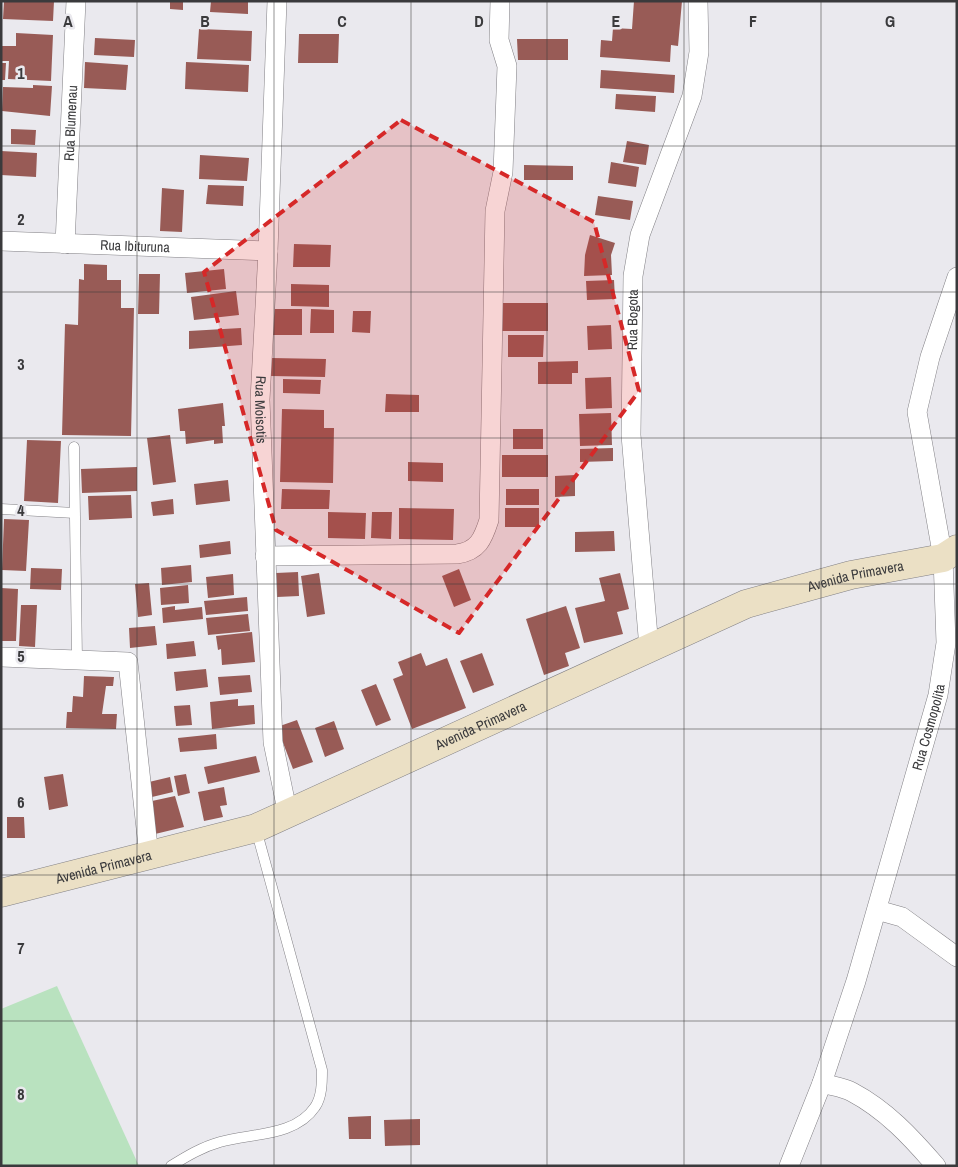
<svg xmlns="http://www.w3.org/2000/svg" width="958" height="1167" viewBox="0 0 958 1167" font-family="'Archivo Narrow',sans-serif">
	<style>
		.green { fill: #b9e2bf }
		.building { fill: #985b56 }
		.lines { fill: none; stroke-linecap: round; stroke-linejoin: round }
		.lane-casing { stroke: #828085; stroke-width: 11 }
		.street-casing { stroke: #828085; stroke-width: 20 }
		.secondary-casing { stroke: #828085; stroke-width: 29 }
		.lane { stroke: #fff; stroke-width: 10 }
		.street { stroke: #fff; stroke-width: 19 }
		.secondary { stroke: #ebe0c5; stroke-width: 28 }
		.marked { fill: #d62828; fill-opacity: 0.2; stroke: #d62828; stroke-width: 4; stroke-dasharray: 10 6; stroke-linejoin: round }
		.grid { fill: none; stroke: #3a3a3c; stroke-width: 1; stroke-opacity: 0.55 }
		.labels { text-anchor: middle; dominant-baseline: central; stroke-width: 5; stroke-linejoin: round; paint-order: stroke }
		.street-label { font-size: 14px; fill: #3a3a3c; stroke: #eae9ee }
		.grid-label { font-size: 16px; text-anchor: middle; font-weight: bold; fill: #3a3a3c; stroke: #eae9ee; stroke-width: 5; stroke-linejoin: round; paint-order: stroke }
	</style>
	<rect width="100%" height="100%" fill="#eae9ee"/>
	<path class="green" d="M57,986L139,1166H1V1009Z"/>
	<path class="building" d="M4,1H54L53,21L3,19Z
		M170,1H183V10L170,9Z
		M211,1H248V14L210,12Z
		M634,1H682L678,46L671,45L670,62L600,57L601,40L612,41L613,28L632,29Z
		M199,29L252,31L251,61L197,59Z
		M16,33L53,35L51,81L8,79L9,61H1V46H16Z
		M299,34H339L338,63H298Z
		M95,38L135,40L134,57L94,55Z
		M517,39H568V60H518Z
		M85,62L128,65L126,90L84,88Z
		M186,62L249,65L248,92L185,89Z
		M1,63H6L5,80H1Z
		M601,70L675,75L674,93L600,88Z
		M33,85L52,86L50,116L2,111L3,87L33,88Z
		M616,94L656,96L655,112L615,109Z
		M11,129L36,130L35,145L11,144Z
		M627,141L649,145L646,165L623,162Z
		M1,151L37,153L36,177L1,175Z
		M200,155L249,158L247,181L199,179Z
		M611,162L639,167L636,187L608,183Z
		M524,165L573,166V180H524Z
		M208,185L244,186L243,206L206,204Z
		M162,188L184,190L182,232L160,231Z
		M598,196L633,201L630,220L595,215Z
		M590,235L615,243L611,255L612,275L584,276L585,255Z
		M294,244L331,245L330,267H293Z
		M84,264L107,265V280H121V308H134L131,436L62,435L65,324L78,325L79,279L84,280Z
		M224,269L226,289L187,293L185,273Z
		M139,274H160L159,314H138Z
		M614,280L615,299L587,300L586,281Z
		M291,284L329,285V307L291,306Z
		M236,291L239,315L194,320L191,297Z
		M502,303H548V331H502Z
		M272,309H302V335H271Z
		M311,309L334,310V333H310Z
		M353,311H371L370,333L352,332Z
		M611,325L612,349L588,350L587,326Z
		M241,328L242,345L189,349V331Z
		M508,335H544L543,357H508Z
		M271,358L326,359L325,377L271,376Z
		M578,361V373H572V384H538V362Z
		M611,377L612,408L586,409L585,378Z
		M283,379L321,380L320,394L283,393Z
		M386,394L419,395V412H385Z
		M223,403L225,426H222L223,443L214,444V440L186,444L185,431H180L178,409Z
		M282,409L324,410V428H334L333,483L280,482Z
		M611,413L612,445L580,446L579,414Z
		M513,429H543V449H513Z
		M170,435L176,482L153,485L147,438Z
		M27,440L61,441L58,503L24,501Z
		M613,448V461L580,462V449Z
		M502,455H548V477H502Z
		M408,462L443,463V482L408,481Z
		M137,467V491L82,493L81,469Z
		M575,475V496L555,497V476Z
		M228,480L230,501L196,505L194,484Z
		M282,489L330,490L329,509H281Z
		M506,489H539V505H506Z
		M131,495L132,518L89,520L88,496Z
		M173,499L174,514L153,516L151,502Z
		M399,508L454,509L453,540L399,539Z
		M505,508H539V527H505Z
		M328,512L366,513L365,539L328,538Z
		M372,512H392L391,539L371,538Z
		M4,519L29,520L26,571L2,570Z
		M614,531L615,551L575,552V532Z
		M230,541L231,554L200,558L199,545Z
		M191,565L192,582L162,585L161,568Z
		M31,568L62,569L61,590L30,589Z
		M459,569L471,600L454,607L442,576Z
		M298,572L299,596L277,597L276,573Z
		M319,573L325,614L307,617L301,576Z
		M620,573L629,609L617,612L623,634L584,643L575,608L605,601L599,578Z
		M233,574L234,595L208,598L206,577Z
		M149,583L152,615L138,617L135,584Z
		M188,585L189,603L161,605L160,588Z
		M1,588L18,589L16,641H1Z
		M247,597L248,611L206,615L204,601Z
		M21,605H37L35,647L19,646Z
		M175,606V610L202,607L203,619L163,623L162,608Z
		M566,606L580,648L565,653L569,666L544,675L526,619Z
		M248,614L250,631L208,635L206,618Z
		M155,626L157,645L130,648L129,628Z
		M252,632L255,662L222,665L221,649L218,650L216,636Z
		M194,641L196,656L167,659L166,644Z
		M421,653L426,666L447,658L466,708L412,729L393,679L403,675L398,662Z
		M482,653L494,685L473,693L460,661Z
		M206,669L208,687L176,691L174,672Z
		M250,675L252,692L220,695L218,677Z
		M84,676L114,677L113,686H106L102,714H117L116,729L66,728L67,712H72L73,696L83,697Z
		M376,684L391,720L376,726L361,690Z
		M238,699V706L254,705L255,724L212,729L210,702Z
		M190,705L192,725L176,726L174,706Z
		M297,720L313,762L293,769L277,727Z
		M334,721L344,749L325,757L315,728Z
		M216,734L217,749L180,752L178,738Z
		M256,756L260,772L208,784L204,767Z
		M63,774L68,806L49,810L44,777Z
		M186,774L190,793L178,796L174,776Z
		M170,777L173,792L152,797L149,782Z
		M224,787L227,805L220,806L223,817L204,821L198,792Z
		M175,796L184,827L151,835L147,814L154,812L152,801Z
		M7,817H24L25,838H7Z
		M371,1116V1139H349L348,1117Z
		M420,1119V1145L385,1146L384,1120Z"/>
	<g class="lines">
		<defs>
			<path id="lane" d="M74,447L77,659
				M1,509L75,513
				M171,1166C187,1156 202,1147 220,1142C250,1133 295,1137 315,1107C322,1097 322,1082 322,1070L256,829"/>
			<g id="street">
				<path id="s1" d="M277,1L268,251L260,400L273,742L288,815"/>
				<path id="s2" d="M1,241L268,251"/>
				<path id="s3" d="M65,244L76,1"/>
				<path d="M265,556L457,554C478,551 483,539 489,520L495,211L503,172L507,66L499,40L500,1"/>
				<path id="s4" d="M649,648L631,435L633,276L640,235L692,96L699,52L698,1"/>
				<path d="M1,657L128,662L149,856"/>
				<path d="M877,910L902,917L957,957"/>
				<path d="M822,1083C831,1086 843,1087 852,1092C886,1110 911,1137 936,1166"/>
				<path id="s5" d="M789,1166L822,1083L856,981L938,695L946,643L943,558L917,412L930,357L957,277"/>
			</g>
			<g id="secondary">
				<path id="s6" d="M1,893L256,828L746,604L851,575L943,558L957,549"/>
			</g>
		</defs>
		<use href="#lane" class="lane-casing"/>
		<use href="#street" class="street-casing"/>
		<use href="#secondary" class="secondary-casing"/>
		<use href="#lane" class="lane"/>
		<use href="#street" class="street"/>
		<use href="#secondary" class="secondary"/>
	</g>
	<path class="marked" d="M401,120L594,222L639,391L459,633L276,530L204,272Z"/>
	<path class="grid" d="M137,1V1166M274,1V1166M411,1V1166M547,1V1166M684,1V1166M821,1V1166M1,146H957M1,292H957M1,438H957M1,584H957M1,729H957M1,875H957M1,1021H957"/>
	<g class="labels">
		<g class="street-label">
			<text stroke="none"><textPath href="#s3" startOffset="121">Rua Blumenau</textPath></text>
			<text stroke="none"><textPath href="#s2" startOffset="134">Rua Ibituruna</textPath></text>
			<text stroke="none"><textPath href="#s4" startOffset="329">Rua Bogota</textPath></text>
			<text stroke="none"><textPath href="#s1" startOffset="409">Rua Moisotis</textPath></text>
			<text stroke="none"><textPath href="#s6" startOffset="915">Avenida Primavera</textPath></text>
			<text stroke="none"><textPath href="#s6" startOffset="510">Avenida Primavera</textPath></text>
			<text stroke="none"><textPath href="#s5" startOffset="461">Rua Cosmopolita</textPath></text>
			<text stroke="none"><textPath href="#s6" startOffset="106">Avenida Primavera</textPath></text>
		</g>
	</g>
	<g class="grid-label">
		<text x="68" y="27">A</text>
		<text x="205" y="27">B</text>
		<text x="342" y="27">C</text>
		<text x="479" y="27">D</text>
		<text x="616" y="27">E</text>
		<text x="753" y="27">F</text>
		<text x="890" y="27">G</text>
		<text x="21" y="79">1</text>
		<text x="21" y="225">2</text>
		<text x="21" y="370">3</text>
		<text x="21" y="516">4</text>
		<text x="21" y="662">5</text>
		<text x="21" y="808">6</text>
		<text x="21" y="954">7</text>
		<text x="21" y="1100">8</text>
	</g>
	<rect width="958" height="1167" fill="none" stroke="#3a3a3c" stroke-width="5"/>
</svg>
